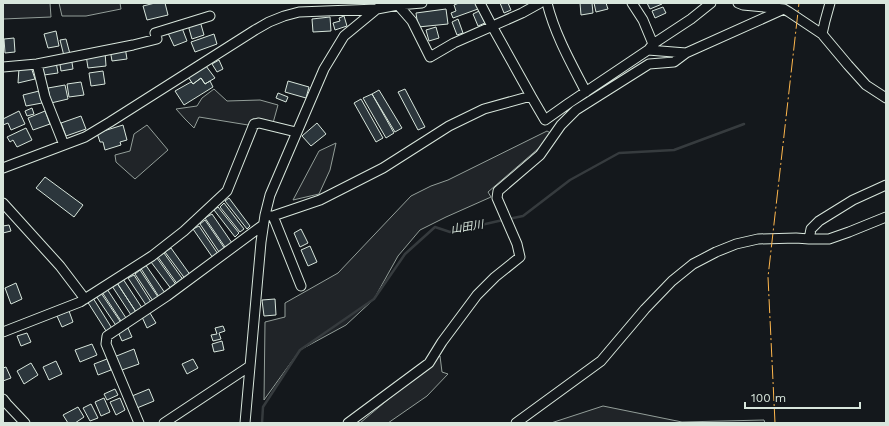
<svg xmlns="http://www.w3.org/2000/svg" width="889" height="426" viewBox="0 0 889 426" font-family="'Work Sans','Noto Sans JP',sans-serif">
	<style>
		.green { fill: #202428; stroke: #939e99 }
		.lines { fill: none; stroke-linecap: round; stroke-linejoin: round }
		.stream { stroke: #363b3e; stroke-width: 2.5 }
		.building { fill: #2c363c; stroke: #d8e6dc }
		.minor-casing { stroke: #d8e6dc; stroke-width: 11 }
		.minor { stroke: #14181c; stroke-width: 9 }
		.power { stroke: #ffb74d; stroke-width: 1; stroke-dasharray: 14 3 2 3; stroke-linecap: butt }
		.labels { text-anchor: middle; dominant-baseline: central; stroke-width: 3; stroke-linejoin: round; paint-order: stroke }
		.water-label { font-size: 11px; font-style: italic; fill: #d8e6dc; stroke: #14181c }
	</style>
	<rect width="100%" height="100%" fill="#14181c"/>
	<path class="green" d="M3,3H50L51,17L3,19Z
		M59,3H120L121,9L86,16H62Z
		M214,89L227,101L260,100L278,105L273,123L253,119L248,125L199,117L194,128L185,119L176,109L197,106L202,98Z
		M147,125L168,150L135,179L116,162L115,155L130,151L134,134Z
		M547,131L554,135L488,192L491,197L446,217L420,230L398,256L374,299L346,325L300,350L264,400L265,322L285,317V303L338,273L411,196L431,186L448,180Z
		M336,143L330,170L319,194L293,200L319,151Z
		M440,356L442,372L448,374L427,396L388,423H360Z
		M603,406L682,422L764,420L765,423H551Z"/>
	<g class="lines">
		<path class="stream" d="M508,219L523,216L570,180L619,153L674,150L744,124
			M262,423L263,407L300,350L374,299L405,254L435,227L450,232L503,220"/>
	</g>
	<path class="building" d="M155,3H165L168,15L147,20L143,6Z
		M459,3H476L478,9L453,18L451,13L456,11L454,5Z
		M500,3H508L511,10L504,13Z
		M580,3H592L593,13L581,15Z
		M594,3H606L608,9L596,12Z
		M647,3H662V4L650,9Z
		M663,7L666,13L655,18L652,11Z
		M446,9L448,24L418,27L416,13Z
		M479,11L485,23L478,26L473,14Z
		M344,16L347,26L335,30L333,23L340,21L339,18Z
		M330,17L331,31L313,32L312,19Z
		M458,19L463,33L457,35L452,22Z
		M200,21L204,35L192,39L188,25Z
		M436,27L439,38L429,41L426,30Z
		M182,28L187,41L174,46L168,33Z
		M56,31L59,46L48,48L44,34Z
		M214,34L217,44L195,52L191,42Z
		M14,38L15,52L5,53L4,39Z
		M66,39L70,54L64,56L60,40Z
		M125,47L127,59L112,61L110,49Z
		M105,52L106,66L88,68L86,55Z
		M71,56L73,69L61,71L59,58Z
		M219,60L223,69L217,72L212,64Z
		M56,62L58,73L44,75L42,64Z
		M206,66L215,78L205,84L201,78L193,84L188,77Z
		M31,67L35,79L18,83L19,68Z
		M103,71L105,84L91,86L89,73Z
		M201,78L205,84L210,81L213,87L184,105L175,91L191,82L193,84Z
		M288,81L309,87L306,98L285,92Z
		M81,82L84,95L69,97L67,84Z
		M65,85L68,99L51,103L48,88Z
		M405,89L425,127L418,130L398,92Z
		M379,90L402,128L395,132L372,94Z
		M39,91L42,103L26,106L23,95Z
		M278,93L288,97L286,102L276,98Z
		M372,94L394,133L386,138L363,98Z
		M361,99L383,138L376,142L354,103Z
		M32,108L34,114L27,116L25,111Z
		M19,111L25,124L11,130L8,123L3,125V119Z
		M45,111L50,124L33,130L28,118Z
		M81,116L86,129L66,136L61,123Z
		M317,123L326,134L311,146L302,136Z
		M123,125L127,140L120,142L121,145L105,150L103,142H100L97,133Z
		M26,128L32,140L17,147L13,140L10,142L7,137Z
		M45,177L83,205L74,217L36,188Z
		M229,198L250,226L247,229L225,201Z
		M224,203L244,229L240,232L220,207Z
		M218,207L239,233L235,237L214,210Z
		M212,214L232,243L225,247L205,218Z
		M205,220L225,249L219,252L200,224Z
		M9,225L11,231L3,233V226Z
		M199,226L218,254L213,258L193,229Z
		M301,229L308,243L300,247L294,233Z
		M310,246L317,262L308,266L301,250Z
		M171,248L191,276L186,280L165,252Z
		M164,253L184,281L178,285L158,257Z
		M157,258L177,286L172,290L151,262Z
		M145,264L165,293L159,297L140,267Z
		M140,270L158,297L153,301L135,274Z
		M134,275L151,302L146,305L128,278Z
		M123,279L144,311L138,315L117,283Z
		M16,283L22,299L11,304L5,288Z
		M117,283L138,315L133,318L112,286Z
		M107,289L128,321L123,324L102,292Z
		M101,293L122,324L117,327L96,296Z
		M93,298L113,330L108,334L87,301Z
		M275,299L276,315L264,316L262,300Z
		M69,311L73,322L62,327L57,316Z
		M150,313L156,323L147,328L142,317Z
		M223,326L225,331L219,333L221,339L213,341L211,335L217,334L215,328Z
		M128,328L132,337L122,341L118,332Z
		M27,333L31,342L21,346L17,336Z
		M222,341L224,350L214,352L212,344Z
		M92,344L97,355L80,362L75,350Z
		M134,349L139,364L119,371L114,357Z
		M107,359L111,370L98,375L94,364Z
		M193,359L198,368L187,374L182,364Z
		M56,361L62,374L49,380L43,367Z
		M31,363L38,375L24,384L17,371Z
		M6,367L11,378L3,381V368Z
		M115,389L118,395L107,400L104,394Z
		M149,389L154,401L137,408L132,396Z
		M104,398L110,412L101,416L95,402Z
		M120,398L125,410L116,415L110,402Z
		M91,404L98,418L90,421L83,408Z
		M78,407L84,417L75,423H68L63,415Z"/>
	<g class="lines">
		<defs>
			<path id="minor" d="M480,3L492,26L531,96
				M547,3C555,35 571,63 586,92
				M632,3L643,20L653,44L649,49
				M738,3L743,5L784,9L789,12L822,34L848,65L866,85L886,98
				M398,5L412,21L430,57L454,43L522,13L540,3
				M822,34L825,21L830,3
				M653,44L691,19L711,3
				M37,64L45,97L64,145
				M3,67L37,64L133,45L157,39L155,33L210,16
				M3,168L85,137L110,122L255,30L269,22L284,16L299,12L377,9L398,5L422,3
				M3,203L60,266L85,299
				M265,215L273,216L320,200L383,168L449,126L484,109L531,96L545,120L569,103L648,50L686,53
				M273,216L301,286
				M809,239L811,229L819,221L853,200L886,185
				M3,332L80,302L152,256L184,231L227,191L254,124L259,123L296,132
				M3,399L7,404L25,423
				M139,423L106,344L107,336L167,296L263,225
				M164,423L250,366
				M245,423L261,242L265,215L270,195L324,69L344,36L378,8
				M348,423L429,363L442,342L477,295L495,277L520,257L517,244L497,198L498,191L540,155L561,125L576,110L649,64L674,62L686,53L784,9
				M516,423L601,361L645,309L672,281L693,264L716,252L736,244L758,239L796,238L809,239H829L849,232L886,217"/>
		</defs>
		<use href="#minor" class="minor-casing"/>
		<use href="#minor" class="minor"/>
		<path class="power" d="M775,423L768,277L799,3"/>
	</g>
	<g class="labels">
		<g class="water-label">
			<text transform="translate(467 227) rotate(-9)">山田川</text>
		</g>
	</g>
	<rect width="889" height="426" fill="none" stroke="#d8e6dc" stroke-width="8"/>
	<path d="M745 402v6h115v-6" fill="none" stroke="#d8e6dc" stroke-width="2"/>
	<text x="751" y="402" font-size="12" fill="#d8e6dc" stroke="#14181c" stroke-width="3" paint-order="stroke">100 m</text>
</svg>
